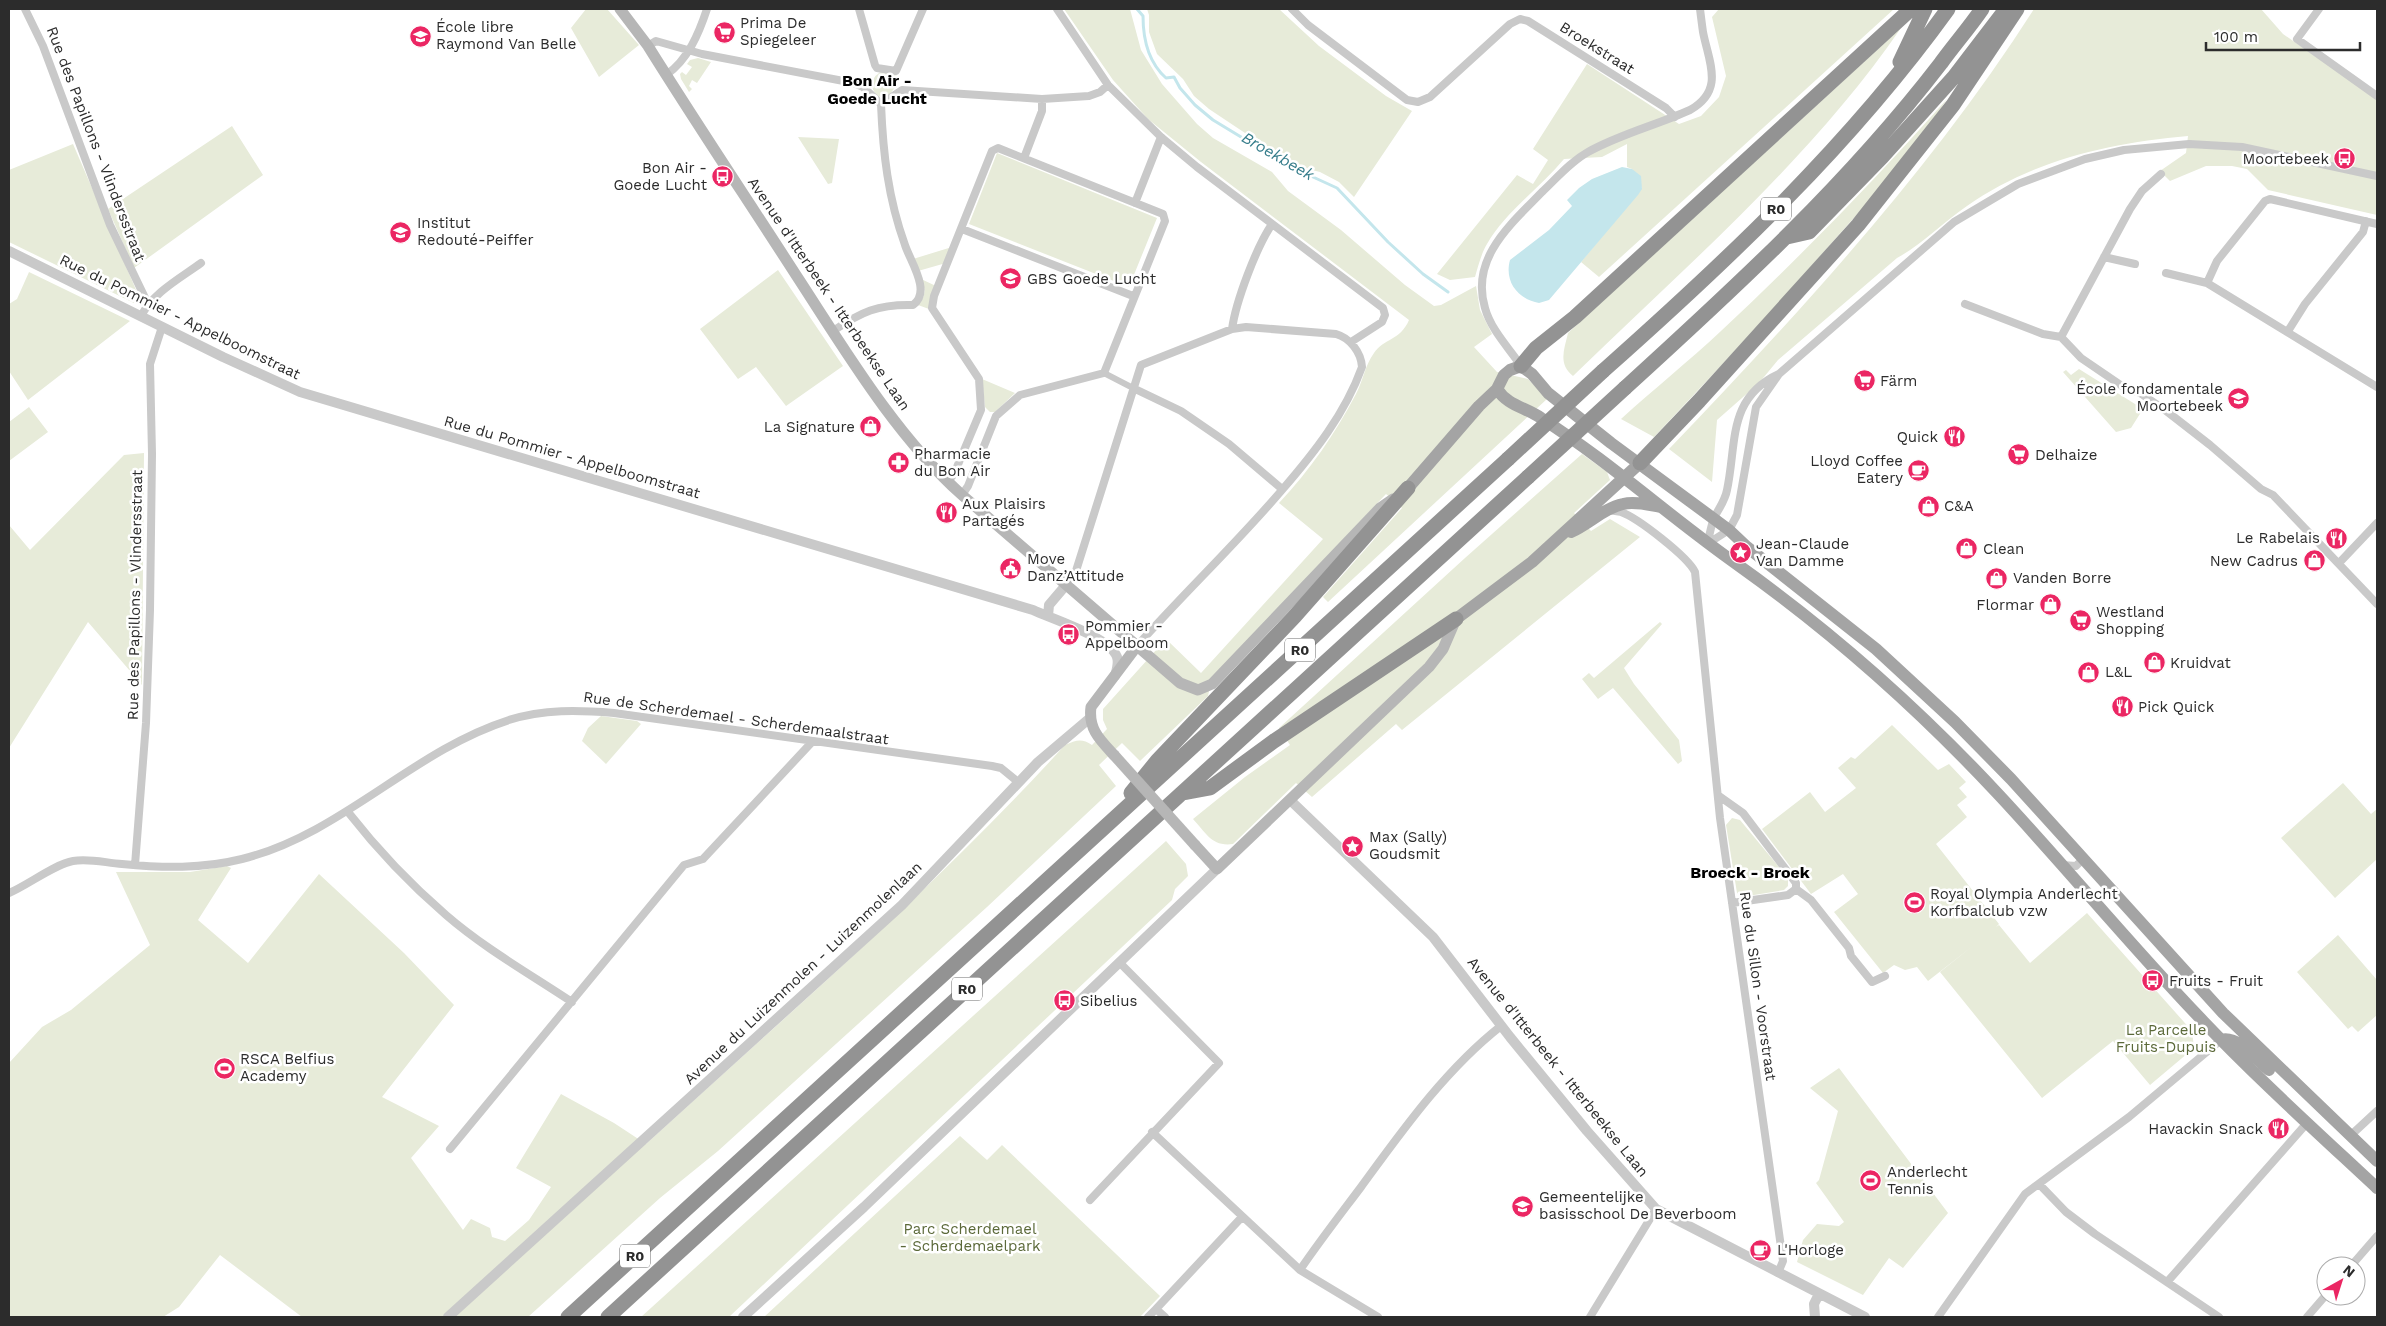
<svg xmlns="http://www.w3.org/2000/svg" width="2386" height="1326" viewBox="0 0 2386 1326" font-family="'Work Sans',sans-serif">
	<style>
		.green { fill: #e7ebd9 }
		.water { fill: #c4e6ec }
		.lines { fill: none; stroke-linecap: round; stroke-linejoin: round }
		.stream { stroke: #c4e6ec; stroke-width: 3 }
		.pedestrian { stroke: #c9c9c9; stroke-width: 6 }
		.minor { stroke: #c9c9c9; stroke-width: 8 }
		.tertiary { stroke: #c9c9c9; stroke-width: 10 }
		.secondary { stroke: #b6b6b6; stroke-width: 11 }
		.primary { stroke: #a4a4a4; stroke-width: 12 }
		.motorway { stroke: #939393; stroke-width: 15 }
		.secondary-bridge { stroke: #b6b6b6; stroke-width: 11 }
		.motorway-bridge { stroke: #939393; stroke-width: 15 }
		.labels { text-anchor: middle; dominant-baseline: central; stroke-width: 5; stroke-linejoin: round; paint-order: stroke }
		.shield { fill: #fff; stroke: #6b6b6b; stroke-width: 1 }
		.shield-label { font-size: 14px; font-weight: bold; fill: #2c2c2c }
		.poi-label { font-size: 15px; fill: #2c2c2c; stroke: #fff; text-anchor: start }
		.street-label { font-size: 15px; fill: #2c2c2c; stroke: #fff }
		.park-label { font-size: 15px; fill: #5b6939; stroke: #fff }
		.neighbourhood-label { font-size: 16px; font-weight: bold; fill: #000; stroke: #fff }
		.water-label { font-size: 16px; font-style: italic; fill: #367d8b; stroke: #fff }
	</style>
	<rect width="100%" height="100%" fill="#fff"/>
	<path class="green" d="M586,9H607L639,45L599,77L571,28Z
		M1064,9H1130L1141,50L1162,84L1197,124L1213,138L1272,172L1288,191L1341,230L1405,285L1434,306L1441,305L1476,286L1480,310L1492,334L1474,347L1497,372L1528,379L1547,399L1328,602L1323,597L1402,508L1386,494L1212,678L1208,696L1140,761L1122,743L1099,765L1116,786L987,907L718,1151L660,1198L528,1317H302L220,1255L179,1307L163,1317H9V1063L42,1027L71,1010L150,945L116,872H190L227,866L231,868L198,920L248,963L319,874L404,953L454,1005L382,1097L439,1126L411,1158L463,1230L471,1219L490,1228L492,1237L505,1241L529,1220L551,1187L516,1168L561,1094L614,1123L646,1144C788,1014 935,888 1065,745C1076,740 1082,738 1092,745L1107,729L1103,720V709L1166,639L1201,673L1323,539L1279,503C1310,470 1335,434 1356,394C1363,381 1365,365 1374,353C1384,338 1400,341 1409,320L1201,162L1148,119L1113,80Z
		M1147,9H1279L1319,46L1386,96L1412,111L1354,197L1339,182L1320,172L1304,168L1266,147L1209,109L1194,96L1183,79L1157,54L1149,32V15Z
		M1719,9H1894L1599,277L1581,262L1642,188L1632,169L1627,167V144L1602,157L1564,159C1540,188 1505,212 1487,244C1481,254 1478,267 1475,277L1450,280L1437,274L1517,175L1533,184L1548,160L1533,149L1587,64L1679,124L1701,116L1719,97L1726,76L1712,17Z
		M2034,9H2261L2283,34L2377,99V215L2268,190L2247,169L2232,166H2206L2170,181L2160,171L2186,153L2188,136C2109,143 2033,160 1967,206C1942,223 1923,244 1897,258L1778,360L1759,383L1717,420L1712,482L1669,449C1801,311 1931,170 2034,9Z
		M1901,28C1810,160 1687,265 1573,376C1558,364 1564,350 1568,333Z
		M698,58L711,62L697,83L692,80L689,86L692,89L689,92L681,79L680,74L682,72L686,75L692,67L687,64L690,60Z
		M881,72L896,74L899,82L890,94L880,97C869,91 870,77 881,72Z
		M1947,99C1916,150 1875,194 1836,238C1777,306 1716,372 1654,437L1621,419C1654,389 1689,361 1721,331C1800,257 1875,180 1947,99Z
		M232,126L263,175L134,268L108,209Z
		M798,137L839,139L832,183L828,184Z
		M73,144L140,299L134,303L9,242V170Z
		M997,153L1157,218L1129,287L969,224Z
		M952,247L946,263L918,271L913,259Z
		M778,270L843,366L786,406L756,367L738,379L700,329Z
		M29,272L130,321L28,400L9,371V304L17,299Z
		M921,279L936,286L930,299L929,309L918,305C926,296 926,289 921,279Z
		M2079,369L2143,409L2131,428L2116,432L2063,372L2066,370L2071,375Z
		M982,379L1015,393L995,412H990L985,407Z
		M29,407L48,432L9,461V422Z
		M144,453L142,685L88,622L9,748V525L30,550L124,455Z
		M1582,454L1607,472L1610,480L1574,513L1591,531L1610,519L1640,537L1402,730L1396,724L1312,797L1296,783L1233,844C1212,847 1206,833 1193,819L1245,777L1290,745L1279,728L1465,558Z
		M1660,622L1662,624L1624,668L1634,684L1679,740L1682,761L1678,764L1613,688L1598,699L1582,679L1589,673L1594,678Z
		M601,716L637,721L641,724L606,764L582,741L588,728Z
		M1892,725L1938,770L1949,764L1966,782L1959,788L1967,797L1957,805L1967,817L1936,844L1999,924L1996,927L1999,925L2030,963L2087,913L2192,1031L2194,1048L2150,1085L2113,1041L2042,1098L1940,972L1974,945L1928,981L1917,967L1905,970L1894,965L1883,973L1834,912L1858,894L1843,874L1811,894L1762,829L1810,792L1825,812L1856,788L1838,768L1851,757L1855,759Z
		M2343,783L2371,814L2377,809V859L2335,898L2281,838Z
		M1732,818L1740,820L1788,878V886L1784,890L1742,897L1737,893L1726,825Z
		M1166,841L1186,864L1188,876L1175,889L1172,900L729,1317H641Z
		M2338,935L2377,980V1015L2358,1032L2352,1026L2348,1029L2297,972Z
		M1839,1068L1948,1213L1903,1268L1889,1258L1863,1295L1797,1262L1803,1240L1817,1224L1839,1226L1844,1222L1816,1183L1819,1180L1838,1111L1810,1088Z
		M960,1136L987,1160L1002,1145L1160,1296L1140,1317H764Z"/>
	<path class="water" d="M1622,167L1632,169L1641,176L1642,189L1638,195L1549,300L1539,303C1518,299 1504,282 1510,260L1549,230L1572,206L1567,200L1579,188L1592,179Z"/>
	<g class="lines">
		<path class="stream" d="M1137,9L1143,16C1143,40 1148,62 1166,78L1174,77L1180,88L1195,105L1213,120L1289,166L1337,188L1388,242L1423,274L1448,292"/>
		<path class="pedestrian" d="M1104,373L1133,388"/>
		<path class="minor" d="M25,9L43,46L110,225L148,304
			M859,9L875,65L877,68L896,71L923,9
			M1057,9L1108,85L1161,137L1197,167L1383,308L1385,315L1382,322L1351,342
			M1292,9L1308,25L1407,100L1418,102L1430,97L1510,24L1520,19L1528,21L1666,108L1675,117
			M2319,9L2297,39L2377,96
			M648,46L656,41L702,54L854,83L863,87L881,104
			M666,75C688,60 699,33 707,9
			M1024,158L1042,111V99
			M1135,203L1161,137
			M962,229L1133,296
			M2104,257L2135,264
			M2166,273L2207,283L2377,387
			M2207,283L2217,261L2265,201L2270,199L2377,224
			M1965,304L2043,334L2061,337L2081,358L2125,388L2140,393L2165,410L2210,445L2261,489L2273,495L2377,604
			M141,316C154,292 179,279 201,263
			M1232,329C1236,301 1256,248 1272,224
			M833,331C861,312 878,304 913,305C932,292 910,261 905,245C888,198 883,153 881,104L902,90L1042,99L1089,96L1100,92L1108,85
			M2288,331L2305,304L2363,232L2366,221
			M2061,337L2130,209L2142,191L2161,174
			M1521,366C1509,348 1491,330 1485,308C1470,258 1511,224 1542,192C1557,178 1570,162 1588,152C1620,134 1657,125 1690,110C1725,90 1709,63 1703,32C1702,25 1701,17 1700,9
			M1133,388L1181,411L1229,444L1282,489
			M947,482L954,474L981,410L979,379L932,308L934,296L992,151L998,148L1163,214L1165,221L1104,373L1020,395L996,416L968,486L962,495
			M1609,510C1613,511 1618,511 1621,512C1638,518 1688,557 1695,572L1720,818L1783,1261L1778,1273
			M1707,544L1729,530L1737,515L1756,407L1779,374L1954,222L2018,184L2085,159L2124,150L2189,144L2242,147L2377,176
			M1707,544C1710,535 1711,525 1714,518C1719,508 1725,501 1727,490C1737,443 1727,398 1779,374
			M2340,562L2377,523
			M1066,585L1075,574L1141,365L1232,329L1246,327L1336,334C1350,338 1361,352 1362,367C1345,414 1314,453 1282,490C1236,544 1184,593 1137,646
			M1719,796L1743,813L1796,883V889L1788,895L1732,903
			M348,812C377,849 410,884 446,915C484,948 530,974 572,1002
			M135,865L146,723L150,610L152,454L150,364L162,327
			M2062,865L2076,866L2083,859
			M1796,889L1811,900L1849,948L1851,956L1872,982L1885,976
			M9,893C28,885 55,864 73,861C89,858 106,863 122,864C163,868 202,869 242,859C342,834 412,751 509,720C544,709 578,710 614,713L992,766L1001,768L1018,782
			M1152,1132L1300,1270L1378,1317
			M2350,1136L2377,1111
			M450,1149L684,865L703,859L812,742
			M2039,1184L2066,1212L2095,1234L2219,1317
			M1090,1200L1219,1063L1119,962
			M2351,1266L2377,1236
			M1300,1270C1319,1242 1340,1215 1361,1187C1402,1131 1445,1070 1501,1026
			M2168,1281L2307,1123
			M1148,1317L1156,1309
			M1165,1317L1156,1309L1241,1218
			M1590,1317L1656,1209
			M1938,1317L2025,1194L2129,1117L2221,1040
			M2307,1317L2326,1295"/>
		<path class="tertiary" d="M9,251L223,357L300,392L1033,610C1052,619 1110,637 1117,657C1119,663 1117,669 1115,676
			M1048,616L1049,605L1066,585
			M1290,800L1433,937L1510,1037L1587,1131L1656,1209L1865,1317
			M448,1317L902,905L1038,762L1090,718
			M743,1317L864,1207L1217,869
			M1815,1317L1814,1304L1819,1294"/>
		<path class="secondary" d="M620,9L648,46C696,123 747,199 796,275C845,350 895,435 962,495L1180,683L1198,690L1212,684L1380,508L1393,499
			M1114,755C1100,740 1088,729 1091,707L1137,646
			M1195,845L1217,869L1429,667L1443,649L1456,619"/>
		<path class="primary" d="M1497,389C1508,406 1525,407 1541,418C1610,462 1671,518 1738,565C1832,632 1920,710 1999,795C2067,868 2131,946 2200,1018C2256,1077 2317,1132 2377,1188
			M1408,488L1479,406L1497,389L1504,375L1510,370L1521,366L1532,374L1548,393L1611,443L1729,530L1747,547L1876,649L1955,722L2011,779L2223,1013L2377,1161
			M1571,532C1589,524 1604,508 1623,504C1635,501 1649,505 1661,507
			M1456,619L1532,562L1640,463
			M2221,1040C2238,1035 2257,1060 2269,1070"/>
		<path class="motorway" d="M1900,62L1925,9
			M1787,237L1809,232L1882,157L1954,77L2006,9
			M1521,366L1536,348L1575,317L1911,9
			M1603,371C1728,260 1850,145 1948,9
			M1625,388C1737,286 1848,184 1941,63C1954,45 1969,28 1982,9
			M1640,463L1699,401L1858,225L1953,105L2017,9
			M1131,793L1157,761L1295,616L1408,488
			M1183,793L1210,788L1274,741L1456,619
			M568,1317L1508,459
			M608,1317L1528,477"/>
		<path class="secondary-bridge" d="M1114,755L1195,845"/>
		<path class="motorway-bridge" d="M1508,459L1603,371
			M1528,477L1625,388"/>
	</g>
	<defs>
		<symbol id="supermarket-disc" viewBox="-11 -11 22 22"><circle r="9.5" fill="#eb2663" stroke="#fff"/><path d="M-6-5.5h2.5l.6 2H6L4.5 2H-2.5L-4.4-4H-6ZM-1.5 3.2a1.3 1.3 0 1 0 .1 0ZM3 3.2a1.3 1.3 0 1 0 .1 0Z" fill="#fff"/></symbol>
		<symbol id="school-disc" viewBox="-11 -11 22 22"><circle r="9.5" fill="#eb2663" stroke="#fff"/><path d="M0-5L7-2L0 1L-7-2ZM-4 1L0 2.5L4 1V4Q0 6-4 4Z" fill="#fff"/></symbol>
		<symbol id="bus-disc" viewBox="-11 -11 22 22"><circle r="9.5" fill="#eb2663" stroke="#fff"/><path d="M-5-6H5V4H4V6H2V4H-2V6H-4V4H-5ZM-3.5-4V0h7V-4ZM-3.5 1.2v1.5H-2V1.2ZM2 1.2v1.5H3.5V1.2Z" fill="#fff"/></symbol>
		<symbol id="shop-disc" viewBox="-11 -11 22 22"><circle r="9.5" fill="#eb2663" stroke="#fff"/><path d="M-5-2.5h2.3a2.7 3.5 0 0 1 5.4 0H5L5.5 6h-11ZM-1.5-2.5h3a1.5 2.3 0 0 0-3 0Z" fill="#fff"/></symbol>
		<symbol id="restaurant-disc" viewBox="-11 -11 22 22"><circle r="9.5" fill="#eb2663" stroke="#fff"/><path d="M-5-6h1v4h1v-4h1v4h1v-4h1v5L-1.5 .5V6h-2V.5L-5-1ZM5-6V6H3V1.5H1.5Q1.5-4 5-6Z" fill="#fff"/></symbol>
		<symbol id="pharmacy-disc" viewBox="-11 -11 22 22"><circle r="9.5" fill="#eb2663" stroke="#fff"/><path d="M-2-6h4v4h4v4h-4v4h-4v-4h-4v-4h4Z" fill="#fff"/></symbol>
		<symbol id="cafe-disc" viewBox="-11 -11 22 22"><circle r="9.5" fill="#eb2663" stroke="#fff"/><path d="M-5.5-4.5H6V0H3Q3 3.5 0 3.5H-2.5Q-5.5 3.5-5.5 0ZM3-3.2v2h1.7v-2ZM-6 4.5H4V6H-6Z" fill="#fff"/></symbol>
		<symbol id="sight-disc" viewBox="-11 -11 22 22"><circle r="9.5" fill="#eb2663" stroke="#fff"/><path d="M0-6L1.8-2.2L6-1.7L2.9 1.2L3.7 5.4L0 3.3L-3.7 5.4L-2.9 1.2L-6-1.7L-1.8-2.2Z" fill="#fff"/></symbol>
		<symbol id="civic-disc" viewBox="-11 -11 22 22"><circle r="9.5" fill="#eb2663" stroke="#fff"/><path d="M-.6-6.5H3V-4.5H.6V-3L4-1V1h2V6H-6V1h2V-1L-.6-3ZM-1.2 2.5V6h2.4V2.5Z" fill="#fff"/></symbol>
		<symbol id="stadium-disc" viewBox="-11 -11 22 22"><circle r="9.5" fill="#eb2663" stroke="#fff"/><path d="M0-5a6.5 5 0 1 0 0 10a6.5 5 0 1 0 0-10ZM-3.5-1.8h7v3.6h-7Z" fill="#fff"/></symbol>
	</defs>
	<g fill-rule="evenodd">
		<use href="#supermarket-disc" x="712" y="20" width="25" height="25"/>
		<use href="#school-disc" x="408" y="24" width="25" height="25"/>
		<use href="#bus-disc" x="2332" y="146" width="25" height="25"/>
		<use href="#bus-disc" x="710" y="164" width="25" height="25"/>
		<use href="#school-disc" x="388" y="220" width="25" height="25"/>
		<use href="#school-disc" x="998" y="266" width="25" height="25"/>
		<use href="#supermarket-disc" x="1852" y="368" width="25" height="25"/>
		<use href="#school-disc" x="2226" y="386" width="25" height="25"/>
		<use href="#shop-disc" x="858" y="414" width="25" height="25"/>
		<use href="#restaurant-disc" x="1942" y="424" width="25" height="25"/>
		<use href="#supermarket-disc" x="2006" y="442" width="25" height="25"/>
		<use href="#pharmacy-disc" x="886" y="450" width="25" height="25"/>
		<use href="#cafe-disc" x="1906" y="458" width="25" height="25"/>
		<use href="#shop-disc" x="1916" y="494" width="25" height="25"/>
		<use href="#restaurant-disc" x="934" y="500" width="25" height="25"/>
		<use href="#restaurant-disc" x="2324" y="526" width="25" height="25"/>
		<use href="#shop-disc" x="1954" y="536" width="25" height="25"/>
		<use href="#sight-disc" x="1728" y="540" width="25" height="25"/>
		<use href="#shop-disc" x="2302" y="548" width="25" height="25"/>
		<use href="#civic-disc" x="998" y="556" width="25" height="25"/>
		<use href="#shop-disc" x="1984" y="566" width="25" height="25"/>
		<use href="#shop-disc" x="2038" y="592" width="25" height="25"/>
		<use href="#supermarket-disc" x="2068" y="608" width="25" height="25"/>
		<use href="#bus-disc" x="1056" y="622" width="25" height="25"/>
		<use href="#shop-disc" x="2142" y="650" width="25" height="25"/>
		<use href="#shop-disc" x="2076" y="660" width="25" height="25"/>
		<use href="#restaurant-disc" x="2110" y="694" width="25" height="25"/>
		<use href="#sight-disc" x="1340" y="834" width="25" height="25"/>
		<use href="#stadium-disc" x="1902" y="890" width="25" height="25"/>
		<use href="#bus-disc" x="2140" y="968" width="25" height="25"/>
		<use href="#bus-disc" x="1052" y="988" width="25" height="25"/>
		<use href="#stadium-disc" x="212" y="1056" width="25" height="25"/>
		<use href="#restaurant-disc" x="2266" y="1116" width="25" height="25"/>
		<use href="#stadium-disc" x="1858" y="1168" width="25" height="25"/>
		<use href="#school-disc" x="1510" y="1194" width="25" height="25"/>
		<use href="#cafe-disc" x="1748" y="1238" width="25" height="25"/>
	</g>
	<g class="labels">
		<g class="shield">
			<rect x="1761" y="197.5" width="30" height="23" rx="4"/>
			<rect x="1285" y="638.5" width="30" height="23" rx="4"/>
			<rect x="952" y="977.5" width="30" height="23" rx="4"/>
			<rect x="620" y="1244.5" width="30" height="23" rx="4"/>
		</g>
		<g class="shield-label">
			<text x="1776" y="209">R0</text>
			<text x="1300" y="650">R0</text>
			<text x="967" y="989">R0</text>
			<text x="635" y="1256">R0</text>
		</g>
		<g class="poi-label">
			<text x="740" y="23">Prima De<tspan x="740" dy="17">Spiegeleer</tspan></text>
			<text x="436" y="27">École libre<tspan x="436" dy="17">Raymond Van Belle</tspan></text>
			<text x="2329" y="159" text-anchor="end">Moortebeek</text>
			<text x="707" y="168" text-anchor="end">Bon Air -<tspan x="707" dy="17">Goede Lucht</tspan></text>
			<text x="417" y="223">Institut<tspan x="417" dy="17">Redouté-Peiffer</tspan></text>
			<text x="1027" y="279">GBS Goede Lucht</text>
			<text x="1880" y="381">Färm</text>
			<text x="2223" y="389" text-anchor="end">École fondamentale<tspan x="2223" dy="17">Moortebeek</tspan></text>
			<text x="855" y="427" text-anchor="end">La Signature</text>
			<text x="1938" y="437" text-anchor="end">Quick</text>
			<text x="914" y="454">Pharmacie<tspan x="914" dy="17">du Bon Air</tspan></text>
			<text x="2035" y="455">Delhaize</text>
			<text x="1903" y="461" text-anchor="end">Lloyd Coffee<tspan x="1903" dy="17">Eatery</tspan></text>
			<text x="962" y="504">Aux Plaisirs<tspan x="962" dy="17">Partagés</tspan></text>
			<text x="1944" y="506">C&amp;A</text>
			<text x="2320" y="538" text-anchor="end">Le Rabelais</text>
			<text x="1756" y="544">Jean-Claude<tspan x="1756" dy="17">Van Damme</tspan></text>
			<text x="1983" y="549">Clean</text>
			<text x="1027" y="559">Move<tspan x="1027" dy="17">Danz’Attitude</tspan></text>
			<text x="2298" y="561" text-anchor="end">New Cadrus</text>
			<text x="2013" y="578">Vanden Borre</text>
			<text x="2034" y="605" text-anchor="end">Flormar</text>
			<text x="2096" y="612">Westland<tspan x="2096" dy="17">Shopping</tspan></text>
			<text x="1085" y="626">Pommier -<tspan x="1085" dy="17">Appelboom</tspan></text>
			<text x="2170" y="663">Kruidvat</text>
			<text x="2105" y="672">L&amp;L</text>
			<text x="2138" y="707">Pick Quick</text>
			<text x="1369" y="837">Max (Sally)<tspan x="1369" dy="17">Goudsmit</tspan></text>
			<text x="1930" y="894">Royal Olympia Anderlecht<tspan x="1930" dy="17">Korfbalclub vzw</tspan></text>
			<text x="2169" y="981">Fruits - Fruit</text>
			<text x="1080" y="1001">Sibelius</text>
			<text x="240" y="1059">RSCA Belfius<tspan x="240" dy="17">Academy</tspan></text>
			<text x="2263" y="1129" text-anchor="end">Havackin Snack</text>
			<text x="1887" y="1172">Anderlecht<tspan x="1887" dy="17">Tennis</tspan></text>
			<text x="1539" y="1197">Gemeentelijke<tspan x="1539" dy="17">basisschool De Beverboom</tspan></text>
			<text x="1777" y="1250">L'Horloge</text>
		</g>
		<g class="street-label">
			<text transform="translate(1597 48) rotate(32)">Broekstraat</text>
			<text transform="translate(96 144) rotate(69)">Rue des Papillons - Vlindersstraat</text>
			<text transform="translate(829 294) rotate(56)">Avenue d'Itterbeek - Itterbeekse Laan</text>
			<text transform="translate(180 317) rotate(26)">Rue du Pommier - Appelboomstraat</text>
			<text transform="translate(572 457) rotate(16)">Rue du Pommier - Appelboomstraat</text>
			<text transform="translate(135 595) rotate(-89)">Rue des Papillons - Vlindersstraat</text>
			<text transform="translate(736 718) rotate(8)">Rue de Scherdemael - Scherdemaalstraat</text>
			<text transform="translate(803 973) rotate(-43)">Avenue du Luizenmolen - Luizenmolenlaan</text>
			<text transform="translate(1758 986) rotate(82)">Rue du Sillon - Voorstraat</text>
			<text transform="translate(1558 1067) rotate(51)">Avenue d'Itterbeek - Itterbeekse Laan</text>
		</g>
		<g class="park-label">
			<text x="2166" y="1030">La Parcelle<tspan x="2166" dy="17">Fruits-Dupuis</tspan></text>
			<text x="970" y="1229">Parc Scherdemael<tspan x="970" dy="17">- Scherdemaelpark</tspan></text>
		</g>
		<g class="neighbourhood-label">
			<text x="877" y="80">Bon Air -<tspan x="877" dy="18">Goede Lucht</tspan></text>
			<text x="1750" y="872">Broeck - Broek</text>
		</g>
		<g class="water-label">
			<text transform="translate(1278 156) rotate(30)">Broekbeek</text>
		</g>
	</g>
	<rect width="2386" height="1326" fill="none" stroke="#2c2c2c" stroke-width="20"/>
	<g transform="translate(2341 1281) rotate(39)"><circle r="24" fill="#ffffff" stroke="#ababab"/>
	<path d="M0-4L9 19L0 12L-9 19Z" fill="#eb2663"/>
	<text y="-8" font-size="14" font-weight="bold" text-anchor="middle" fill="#2c2c2c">N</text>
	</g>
	<path d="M2206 42v8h154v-8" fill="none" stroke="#2c2c2c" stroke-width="2.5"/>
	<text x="2214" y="42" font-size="15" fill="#2c2c2c" stroke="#ffffff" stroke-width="4" paint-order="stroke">100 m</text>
</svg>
